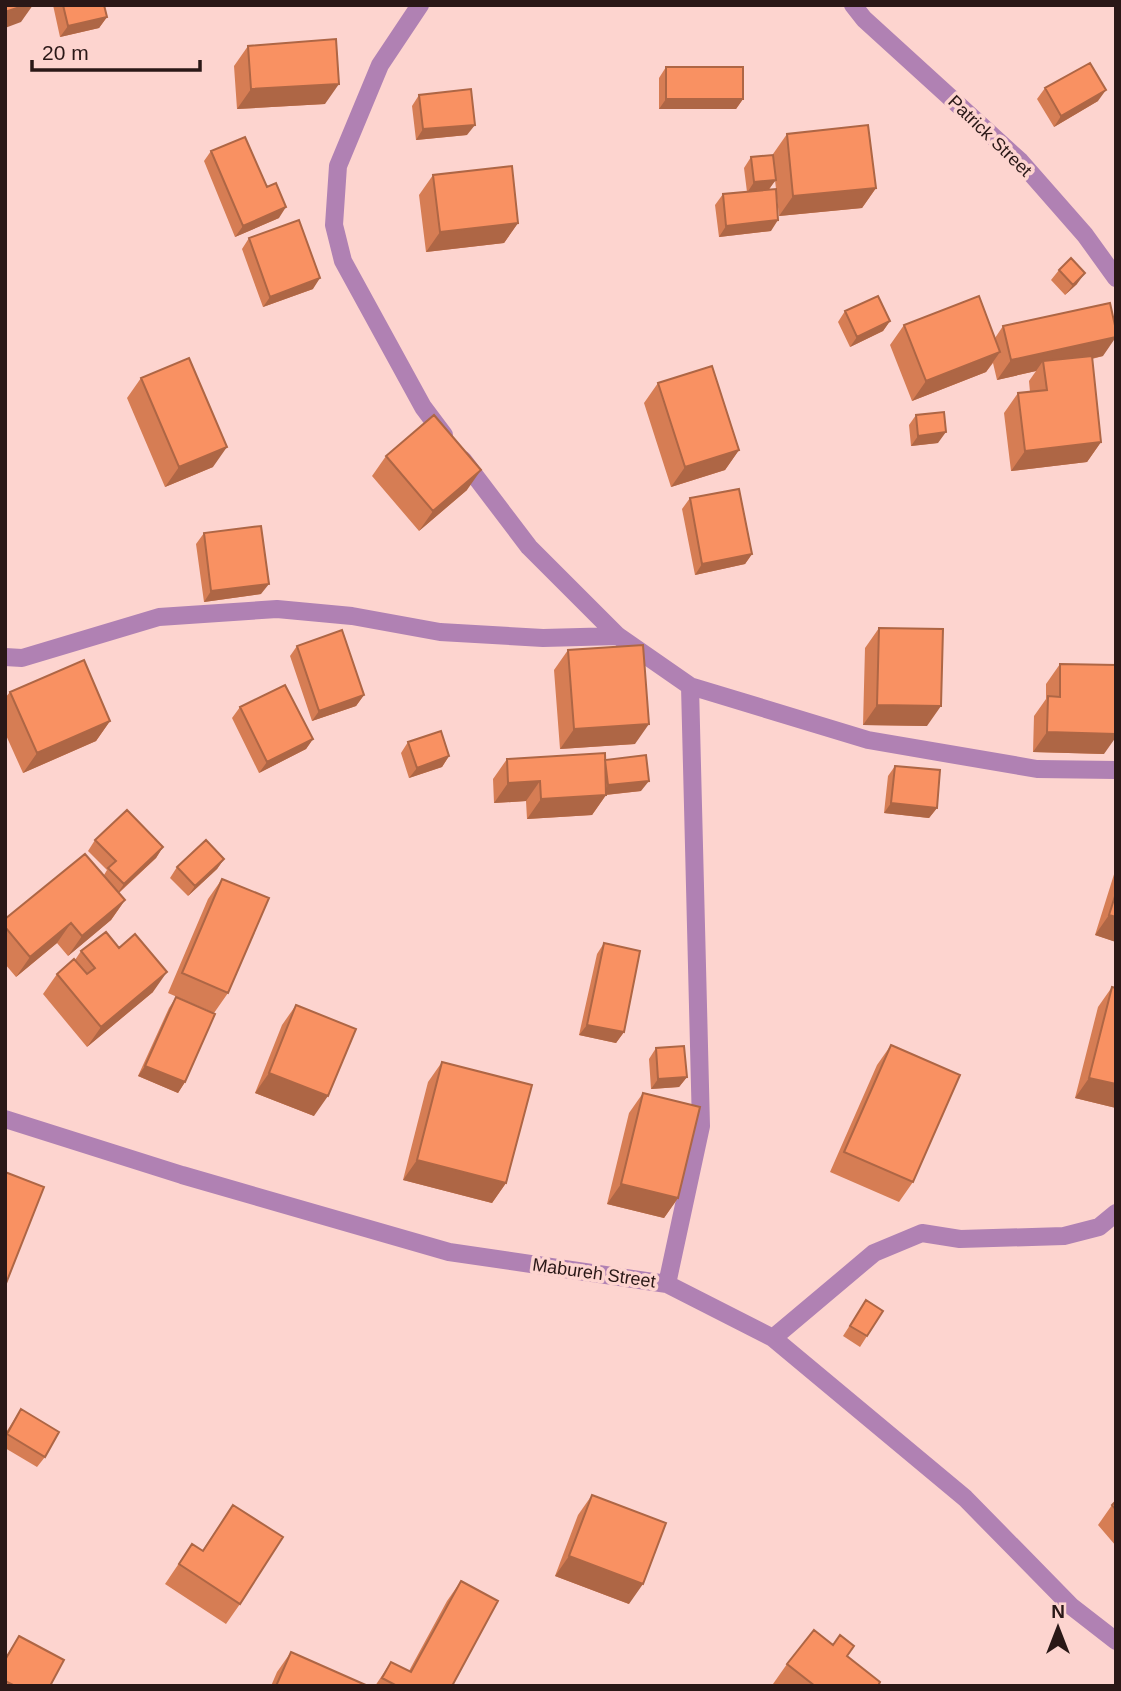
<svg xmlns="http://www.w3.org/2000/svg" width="1121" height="1691" viewBox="0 0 1121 1691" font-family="Arial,sans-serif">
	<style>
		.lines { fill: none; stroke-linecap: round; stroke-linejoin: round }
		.street { stroke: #b081b3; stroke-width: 18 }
		.wall { fill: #d67d54 }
		.shaded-wall { fill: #ae6645 }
		.building { fill: #f99162; stroke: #ae6645; stroke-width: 2 }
		.labels { text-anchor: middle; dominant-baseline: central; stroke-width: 7; stroke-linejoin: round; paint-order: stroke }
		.street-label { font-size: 18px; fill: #2a1817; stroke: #fdd4cf }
	</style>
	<rect width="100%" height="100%" fill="#fdd4cf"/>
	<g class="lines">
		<path class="street" d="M420,5L380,65L338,166L334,225L343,261L423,407L444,435
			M853,5L864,19L1020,161L1085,235L1116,278
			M463,460L529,547L618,636L690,686L868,740L1037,769L1116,770
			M5,657L22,658L159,617L277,609L352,616L440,632L543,638L618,636
			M5,1119L182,1175L449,1252L667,1284L773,1338L965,1498L1071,1606L1116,1641
			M667,1284L701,1126L690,686
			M773,1338L874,1253L922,1233L960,1239L1064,1236L1099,1227L1116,1213"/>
	</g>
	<path class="wall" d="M53,5H104L107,17L99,28L60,37Z
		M248,46L325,104L237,109L234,66Z
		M666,67L743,99L736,109H659V78Z
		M1045,88L1098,101L1054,127L1037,99Z
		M419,95L467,135L416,140L412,106Z
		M787,134L876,188L862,208L779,216L775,180L769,190L771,231L719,237L715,205L723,194L747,192L744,168L751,157L775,171L773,154Z
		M211,151L279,218L235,237L204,161Z
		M433,175L518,223L504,243L426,252L419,195Z
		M249,238L313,289L263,307L242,249Z
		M1059,270L1077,284L1065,295L1051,280Z
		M845,311L890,321L883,331L850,347L838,322Z
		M904,325L995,338L1003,326L1103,356L1092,359L1101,442L1087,462L1011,471L1004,413L1018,393L1030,392L1029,381L1036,371L997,380L993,363L986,372L912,401L890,345Z
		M141,378L213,467L165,487L127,398Z
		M658,383L739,450L725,470L671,487L644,403Z
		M916,415L938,443L911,446L909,425Z
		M386,456L467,490L419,531L372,476Z
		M690,498L752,554L745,564L695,575L682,509Z
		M204,533L261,594L204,602L196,544Z
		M879,628L927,726L863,725L865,648Z
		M297,646L364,695L356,706L312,721L290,656Z
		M568,650L635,744L560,749L554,670Z
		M1060,664L1104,754L1033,752L1034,716L1046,699V684Z
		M10,692L110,721L96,741L23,773L5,733V698Z
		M240,707L313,739L306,749L259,773L232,718Z
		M408,742L449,756L442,767L409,778L401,753Z
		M507,759L605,761L641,791L606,795L592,815L527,819L526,801L494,803L493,779Z
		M895,766L937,808L929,818L884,813L888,776Z
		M95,840L163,847L156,858L119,893L125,900L111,920L68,956L57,943L16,977L5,964V919L104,875L107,870L88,851Z
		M224,859L217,869L188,896L170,878L177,867Z
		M1116,868V942L1095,935Z
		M222,879L228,993L214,1013L168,993L208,899Z
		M604,943L624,1032L616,1043L579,1035L597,954Z
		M81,951L153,992L87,1047L43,994L57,974L75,960Z
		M1112,987L1116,988V1108L1075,1098L1098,1007Z
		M176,997L185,1082L178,1093L138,1076L169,1008Z
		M296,1005L314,1116L255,1093L282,1025Z
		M891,1045L913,1182L899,1202L830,1172L877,1065Z
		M656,1048L687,1077L679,1087L651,1089L649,1059Z
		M442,1062L506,1183L492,1203L403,1180L428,1082Z
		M643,1093L678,1198L664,1218L607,1204L629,1113Z
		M866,1300L867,1336L860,1347L843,1336Z
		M21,1409L45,1457L37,1467L5,1448V1434Z
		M592,1495L629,1604L555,1576L578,1515Z
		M1116,1501V1546L1098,1525L1112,1505Z
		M233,1505L240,1604L226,1624L165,1584L192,1544L202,1551Z
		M461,1581L452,1686H375L391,1662L409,1671L447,1601Z
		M19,1636L50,1686H5V1658Z
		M291,1652L368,1686H271L277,1672Z
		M847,1657L878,1686H775L773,1684L787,1664Z"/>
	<path class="shaded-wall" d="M26,5H33L21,22L5,28V12Z
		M107,17L99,28L60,37L68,26Z
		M339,84L325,104L237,109L251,89Z
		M1106,90L1098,101L1054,127L1061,116Z
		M666,99H743L736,109H659Z
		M475,125L467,135L416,140L423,129Z
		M776,180L768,190L747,193L754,182Z
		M876,188L862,208L779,216L793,196Z
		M286,207L279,218L235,237L243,226Z
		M778,220L771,231L719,237L726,226Z
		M518,223L504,243L426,252L440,232Z
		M1085,273L1077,284L1065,295L1073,285Z
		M320,278L313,289L263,307L270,297Z
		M890,321L883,331L850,347L857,337Z
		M1116,337L1103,356L1044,369L1043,361L1036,371L997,380L1011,360Z
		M1000,352L986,372L912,401L926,381Z
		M946,432L938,443L911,446L918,436Z
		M1101,442L1087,462L1011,471L1025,451Z
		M227,447L213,467L165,487L179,467Z
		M739,450L725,470L671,487L685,467Z
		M481,470L467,490L419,531L433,511Z
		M752,554L745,564L695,575L702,564Z
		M269,584L261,594L204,602L211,591Z
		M364,695L356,706L312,721L319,711Z
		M877,705L941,706L927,726L863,725Z
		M110,721L96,741L23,773L37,753Z
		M649,724L635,744L560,749L574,729Z
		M1047,732L1116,734V737L1104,754L1033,752Z
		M313,739L306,749L259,773L267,762Z
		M449,756L442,767L409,778L417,768Z
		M540,781L526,801L494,803L508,783Z
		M649,781L641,791L604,795H606L592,815L527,819L541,799L601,796L608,785Z
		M891,803L937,808L929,818L884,813Z
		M163,847L156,858L117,894L124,884Z
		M224,859L217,869L188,896L195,886Z
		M125,900L111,920L68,956L82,936Z
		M1109,915L1116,917V942L1095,935Z
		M71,923L57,943L16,977L30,957Z
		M167,972L153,992L87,1047L101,1027Z
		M587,1025L624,1032L616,1043L579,1035Z
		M145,1066L185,1082L178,1093L138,1076Z
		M269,1073L328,1096L314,1116L255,1093Z
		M687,1077L679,1087L651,1089L658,1079Z
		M1089,1078L1116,1084V1108L1075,1098Z
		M417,1160L506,1183L492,1203L403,1180Z
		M621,1184L678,1198L664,1218L607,1204Z
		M569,1556L643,1584L629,1604L555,1576Z"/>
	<path class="building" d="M5,5H26L5,12Z
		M63,5H104L107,17L68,26Z
		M336,39L339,84L251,89L248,46Z
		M1090,63L1106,90L1061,116L1045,88Z
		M666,67H743V99H666Z
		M471,89L475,125L423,129L419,95Z
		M868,125L876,188L793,196L787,134Z
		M245,137L267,187L276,183L286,207L243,226L211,151Z
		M773,155L776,180L754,182L751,157Z
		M512,166L518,223L440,232L433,175Z
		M776,189L778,220L726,226L723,194Z
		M299,220L320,278L270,297L249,238Z
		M1071,258L1085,273L1073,285L1059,270Z
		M878,296L890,321L857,337L845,311Z
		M979,296L1000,352L926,381L904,325Z
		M1110,303L1116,330V337L1011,360L1003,326Z
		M1092,356L1101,442L1025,451L1018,393L1047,390L1043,361Z
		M189,358L227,447L179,467L141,378Z
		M712,366L739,450L685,467L658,383Z
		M944,412L946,432L918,436L916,415Z
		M434,415L481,470L433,511L386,456Z
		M739,489L752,554L702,564L690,498Z
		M261,526L269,584L211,591L204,533Z
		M879,628L943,629L941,706L877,705Z
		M342,630L364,695L319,711L297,646Z
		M643,645L649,724L574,729L568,650Z
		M84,660L110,721L37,753L10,692Z
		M1060,664L1116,665V734L1047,732L1048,696L1060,697Z
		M285,685L313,739L267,762L240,707Z
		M441,731L449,756L417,768L408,742Z
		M605,753L606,795L541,799L540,781L508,783L507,759Z
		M646,755L649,781L608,785L605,760Z
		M895,766L940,770L937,808L891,803Z
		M127,810L163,847L124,884L108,868L116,861L95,840Z
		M206,840L224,859L195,886L177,867Z
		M85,854L125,900L82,936L71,923L30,957L5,927V919Z
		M222,879L269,898L228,993L182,973Z
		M1116,893V917L1109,915Z
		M106,932L119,948L135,934L167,972L101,1027L57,974L74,959L87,974L95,968L81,951Z
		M604,943L640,951L624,1032L587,1025Z
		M1112,987L1116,988V1084L1089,1078Z
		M176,997L215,1014L185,1082L145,1066Z
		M296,1005L356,1029L328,1096L269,1073Z
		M891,1045L960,1075L913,1182L844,1152Z
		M684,1046L687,1077L658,1079L656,1048Z
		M442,1062L532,1085L506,1183L417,1160Z
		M643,1093L700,1107L678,1198L621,1184Z
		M5,1172L44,1187L5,1286Z
		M866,1300L883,1311L867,1336L850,1326Z
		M21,1409L59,1432L45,1457L7,1434Z
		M592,1495L666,1523L643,1584L569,1556Z
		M1116,1501V1510L1112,1505Z
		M233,1505L283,1537L240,1604L179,1564L192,1544L203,1551Z
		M461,1581L498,1601L452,1686H397L382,1678L391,1662L411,1672Z
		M814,1630L833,1645L840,1635L854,1646L847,1656L880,1682L878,1686H815L787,1664Z
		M19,1636L64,1660L50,1686H15L5,1681V1660Z
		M291,1652L368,1686H276Z"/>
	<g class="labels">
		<g class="street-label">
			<text transform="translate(990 136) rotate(44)">Patrick Street</text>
			<text transform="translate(594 1273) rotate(8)">Mabureh Street</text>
		</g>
	</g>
	<rect width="1121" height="1691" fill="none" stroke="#2a1817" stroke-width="14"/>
	<g transform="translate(1058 1628)" stroke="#fdd4cf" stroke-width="5" paint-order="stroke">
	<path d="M0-5L12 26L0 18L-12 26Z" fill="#2a1817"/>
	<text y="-10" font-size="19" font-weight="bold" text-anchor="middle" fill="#2a1817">N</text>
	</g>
	<path d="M32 60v10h168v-10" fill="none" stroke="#2a1817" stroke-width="3.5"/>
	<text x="42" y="60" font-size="21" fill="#2a1817" stroke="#fdd4cf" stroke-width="5" paint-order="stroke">20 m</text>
</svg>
